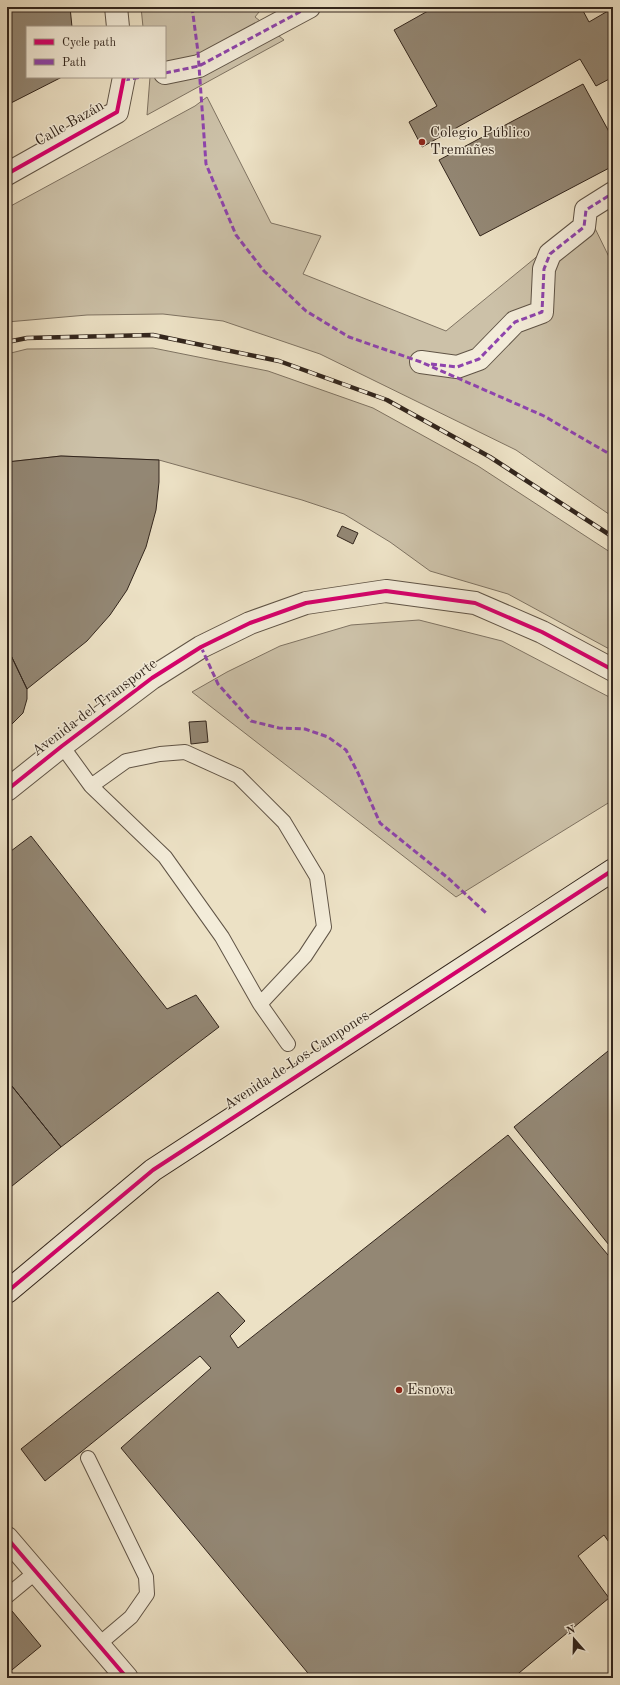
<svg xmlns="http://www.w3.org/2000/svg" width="620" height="1685" viewBox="0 0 620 1685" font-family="'Old Standard TT',serif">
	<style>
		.green { fill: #ccc1a8; stroke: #7f7362 }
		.building { fill: #938774; stroke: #32251c }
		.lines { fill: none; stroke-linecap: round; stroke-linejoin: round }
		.lane-casing { stroke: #605446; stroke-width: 16 }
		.street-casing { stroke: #605446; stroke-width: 24 }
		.secondary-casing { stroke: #32251c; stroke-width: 24 }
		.lane { stroke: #f3ecd9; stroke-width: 14 }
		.street { stroke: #f3ecd9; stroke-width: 22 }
		.secondary { stroke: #f3ecd9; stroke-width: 22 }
		.rail-casing { stroke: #32251c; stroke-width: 4.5 }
		.rail { stroke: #f3ecd9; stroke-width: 3; stroke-dasharray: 9; stroke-linecap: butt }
		.quiet { stroke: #8e44ad; stroke-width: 3; stroke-dasharray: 6 3; stroke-linecap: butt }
		.cycleway-casing { stroke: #f3ecd9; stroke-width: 6 }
		.cycleway { stroke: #d6006c; stroke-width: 4 }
		.poi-dot { fill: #8f2418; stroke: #f3ecd9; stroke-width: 1.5 }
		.labels { text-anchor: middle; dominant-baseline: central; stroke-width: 3; stroke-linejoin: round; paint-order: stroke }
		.street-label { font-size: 15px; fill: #32251c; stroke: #f3ecd9 }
		.poi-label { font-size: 15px; fill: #32251c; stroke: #f3ecd9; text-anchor: start }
	</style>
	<rect width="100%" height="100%" fill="#ece1c5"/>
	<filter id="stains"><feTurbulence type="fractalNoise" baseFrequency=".005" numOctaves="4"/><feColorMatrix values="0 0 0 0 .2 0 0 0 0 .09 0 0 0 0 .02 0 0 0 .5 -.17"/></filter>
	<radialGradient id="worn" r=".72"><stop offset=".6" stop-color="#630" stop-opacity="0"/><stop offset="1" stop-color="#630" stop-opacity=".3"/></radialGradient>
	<path class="green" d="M141,7H263L255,17L284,40L147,115L150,77H165V27H143Z
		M207,97L271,223L321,236L303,274L446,331L534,259L586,210L613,265V517L516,450L320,354L223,321L163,314L87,315L7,322V208L195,106Z
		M153,348L268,371L373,408L478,466L613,554V651L508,594L430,571L390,542L344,514L302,500L159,460L61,456L7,462V354L27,349Z
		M419,620L502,641L613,699V800L456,897L192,692L227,672L280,646L351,625Z"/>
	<path class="building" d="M7,7H70L72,27H27V77H62L7,105Z
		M435,7H581L589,22L613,8V77L596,86L580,59L422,147L409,122L437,106L394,30Z
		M583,84L613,139V166L480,236L439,160Z
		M61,456L159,460V482L156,510L146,547L127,590L110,615L87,641L27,689L7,647V462Z
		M342,526L358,533L353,544L337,536Z
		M7,647L27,689V699L23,713L7,729Z
		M206,721L208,742L191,744L189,722Z
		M31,836L167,1009L196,995L219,1027L61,1147L7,1080V854Z
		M613,1047V1250L514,1127Z
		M7,1080L61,1147L7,1190Z
		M508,1135L613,1261V1548L604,1535L578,1556L609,1598L513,1678H312L121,1448L211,1368L200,1356L45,1481L21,1449L218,1292L245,1321L230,1336L238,1348Z
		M12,1611L41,1646L7,1674V1615Z"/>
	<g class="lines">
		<defs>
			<path id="lane" d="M62,746L91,786L126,761L160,754L185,752L238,776L284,822L317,877L324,927L305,956L260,1004
				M91,786L165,857L222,937L260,1004L288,1044
				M88,1458L146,1577L147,1594L131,1617L98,1645
				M7,1596L36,1572"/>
			<path id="street" d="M116,7L118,27
				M165,73L199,66L309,7
				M7,174L117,112L124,77
				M421,362L457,367L479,359L515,322L542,312L544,269L550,254L584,227L586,210L613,193
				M7,790L62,746L152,678L201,647L250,623L306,603L386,591L475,603L542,632L613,670
				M7,1538L127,1678"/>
			<path id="secondary" d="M7,1292L153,1170L613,870"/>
		</defs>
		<use href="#lane" class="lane-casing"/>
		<use href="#street" class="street-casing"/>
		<use href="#secondary" class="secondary-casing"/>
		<use href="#lane" class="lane"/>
		<use href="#street" class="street"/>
		<use href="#secondary" class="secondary"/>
		<defs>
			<path id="rail" d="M7,342L27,338L153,335L279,361L387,400L490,457L613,537"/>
		</defs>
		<use href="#rail" class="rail-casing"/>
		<use href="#rail" class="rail"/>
		<path class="quiet" d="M192,7L198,52L206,164L236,235L264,271L306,311L349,337L421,362L544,416L613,456
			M165,73L199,66L309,7
			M124,80L142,77
			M431,364L457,367L479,359L515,322L542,312L544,269L550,254L584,227L586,210L613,193
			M201,647L218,684L251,721L279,728L305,729L328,737L346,750L358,773L380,823L448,878L486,913"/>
		<defs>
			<path id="cycleway" d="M7,174L117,112L124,77
				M7,790L62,746L152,678L201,647L250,623L306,603L386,591L475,603L542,632L613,670
				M7,1292L153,1170L613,870
				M7,1538L127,1678"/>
		</defs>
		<use href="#cycleway" class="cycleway-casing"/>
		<use href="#cycleway" class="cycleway"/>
	</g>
	<g class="poi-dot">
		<circle cx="422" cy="142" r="4"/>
		<circle cx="399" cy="1390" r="4"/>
	</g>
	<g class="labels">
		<g class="street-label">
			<text transform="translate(70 124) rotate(-30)">Calle Bazán</text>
			<text transform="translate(95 708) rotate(-37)">Avenida del Transporte</text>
			<text transform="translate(297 1061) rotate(-33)">Avenida de Los Campones</text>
		</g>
		<g class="poi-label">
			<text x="430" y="133">Colegio Público<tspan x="430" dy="17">Tremañes</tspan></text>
			<text x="407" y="1390">Esnova</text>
		</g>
	</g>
	<rect width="620" height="1685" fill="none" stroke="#ece1c5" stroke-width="24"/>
	<rect x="8" y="8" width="604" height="1669" fill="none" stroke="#32251c" stroke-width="2"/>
	<rect x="12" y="12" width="596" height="1661" fill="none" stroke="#32251c"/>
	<rect x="26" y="26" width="140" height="52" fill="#f3ecd9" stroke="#a69c8d"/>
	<rect x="34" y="39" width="20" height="6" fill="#d6006c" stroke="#a69c8d"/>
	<text x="62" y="46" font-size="12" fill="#32251c">Cycle path</text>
	<rect x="34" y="59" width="20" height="6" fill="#8e44ad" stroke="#a69c8d"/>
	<text x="62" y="66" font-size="12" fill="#32251c">Path</text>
	<g transform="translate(574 1639) rotate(340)" stroke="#f3ecd9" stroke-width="3" paint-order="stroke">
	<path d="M0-3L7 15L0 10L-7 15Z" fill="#32251c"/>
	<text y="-6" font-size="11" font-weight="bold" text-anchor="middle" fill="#32251c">N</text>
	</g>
	<rect width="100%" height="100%" filter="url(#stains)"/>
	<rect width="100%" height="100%" fill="url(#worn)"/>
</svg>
